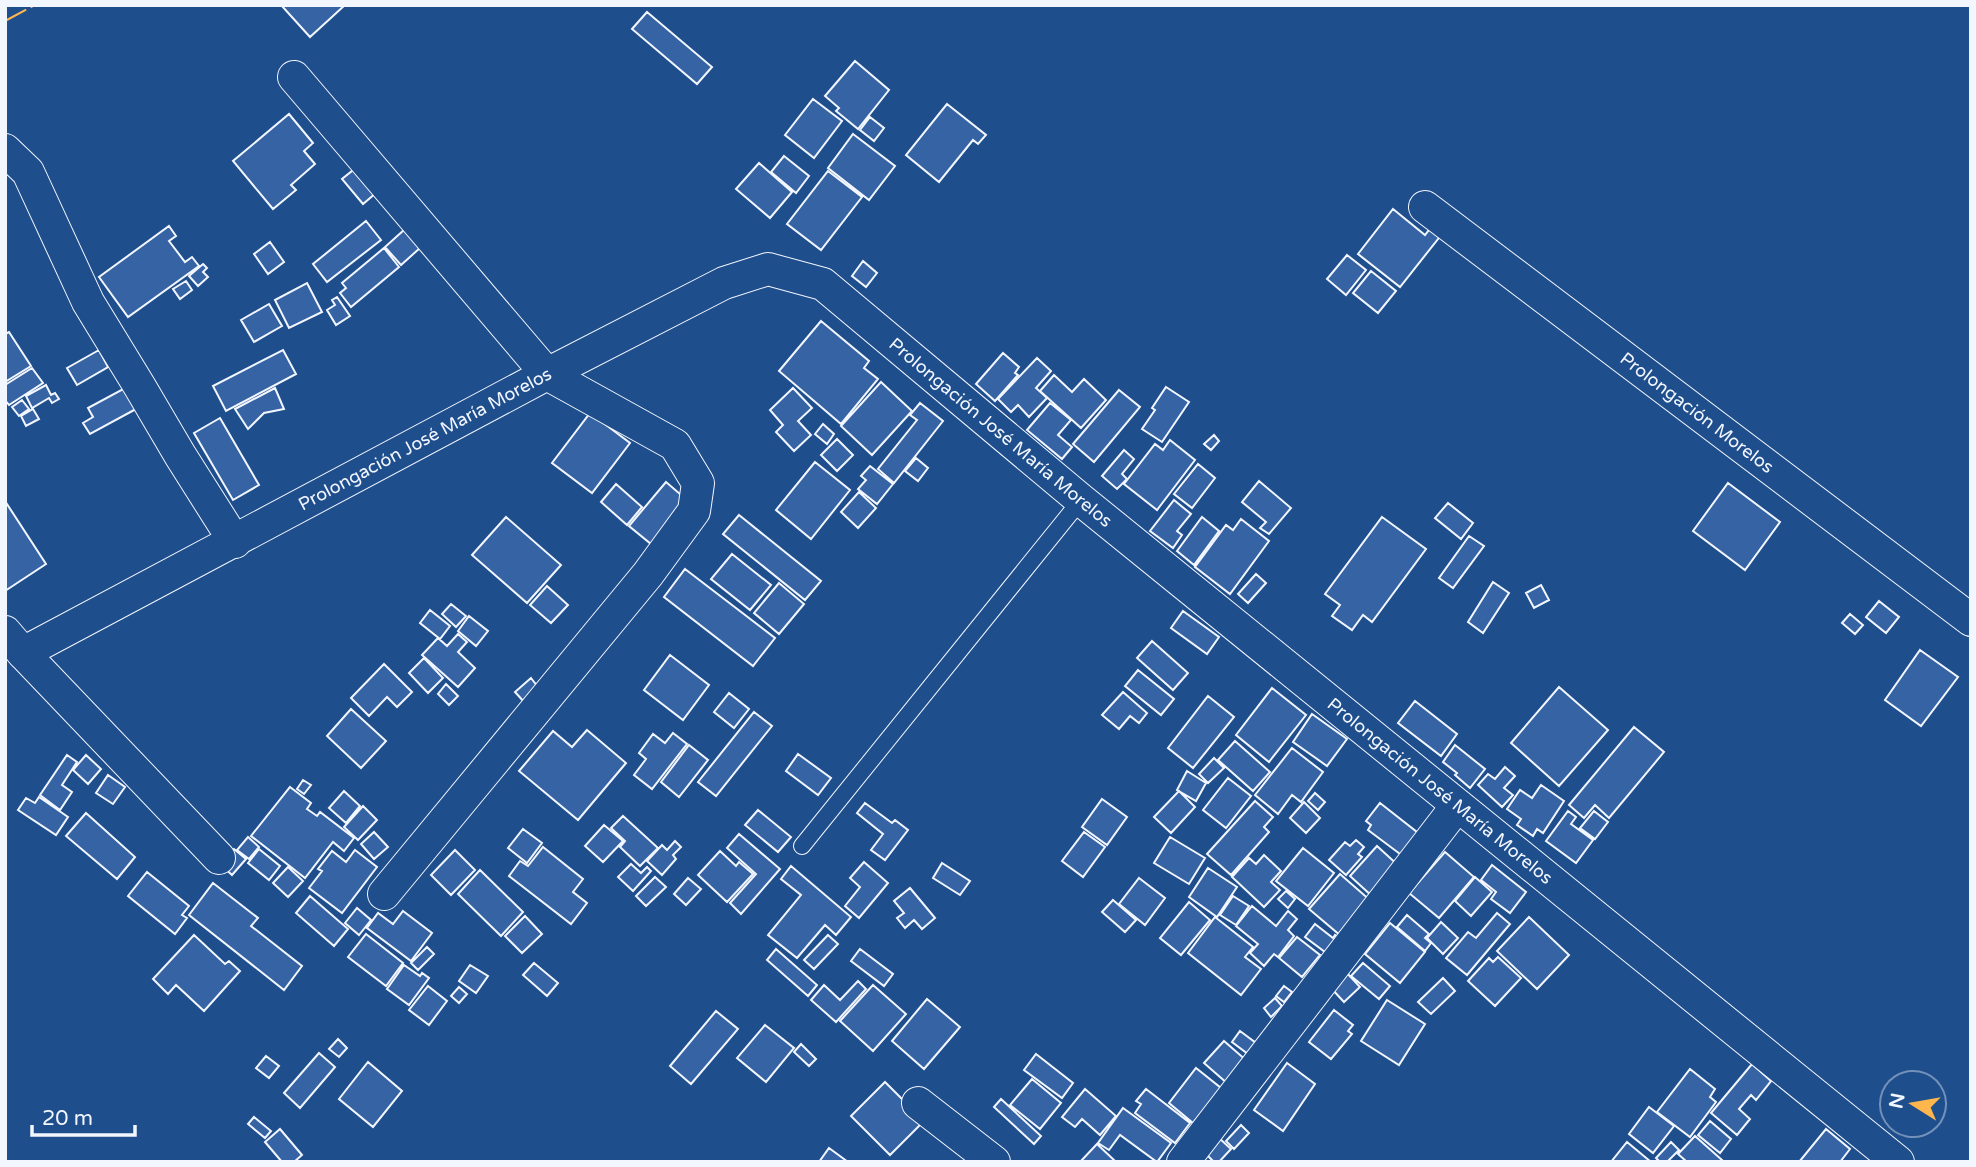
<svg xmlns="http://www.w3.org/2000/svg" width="1976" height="1167" viewBox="0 0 1976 1167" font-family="'Varela Round',sans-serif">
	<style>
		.building { fill: #3563a3; stroke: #f2f6ff; stroke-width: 2 }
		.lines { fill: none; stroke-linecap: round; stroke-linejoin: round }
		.service-casing { stroke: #f2f6ff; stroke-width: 18 }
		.minor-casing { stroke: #f2f6ff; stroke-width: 34 }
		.service { stroke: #1f4e8c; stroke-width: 16 }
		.minor { stroke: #1f4e8c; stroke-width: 32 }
		.power { stroke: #ffb74d; stroke-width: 2; stroke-dasharray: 24 5 3.5 5; stroke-linecap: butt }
		.labels { text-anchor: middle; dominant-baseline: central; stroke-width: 5; stroke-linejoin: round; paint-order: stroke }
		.street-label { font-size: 18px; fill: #f2f6ff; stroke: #1f4e8c }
	</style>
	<rect width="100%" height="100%" fill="#1f4e8c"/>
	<path class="building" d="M281,5H345L310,37Z
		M647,12L712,67L697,84L632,29Z
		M855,61L889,90L858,129L836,111L839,108L825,96Z
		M813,99L842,121L814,158L785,135Z
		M947,104L986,135L978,144L973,140L939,182L906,155Z
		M289,114L313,143L304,151L315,164L291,185L296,190L273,209L233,161Z
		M870,117L884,128L874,141L860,130Z
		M853,134L895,166L869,200L828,168Z
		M784,156L809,176L796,193L771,172Z
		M362,163L383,187L363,204L342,179Z
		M759,163L792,192L770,218L736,189Z
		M828,171L862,197L821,250L787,224Z
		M1393,209L1425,235L1432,226L1442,234L1400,287L1358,254Z
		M366,221L381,240L327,282L313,264Z
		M414,221L430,239L401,265L385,247Z
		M169,226L176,236L169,241L185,262L192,257L199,266L128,317L99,277Z
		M270,242L284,262L268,274L254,254Z
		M384,248L399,267L351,307L340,293L346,288L342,283Z
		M1347,255L1366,270L1346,295L1327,279Z
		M863,261L877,273L866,287L852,276Z
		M203,264L207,268L203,272L208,277L198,286L189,276Z
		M1371,271L1396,291L1378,313L1353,293Z
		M186,281L192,290L180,299L173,289Z
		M307,283L322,312L289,328L275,300Z
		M337,297L350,316L336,325L327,310L335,305L332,300Z
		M269,304L282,326L254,342L241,320Z
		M821,321L869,361L864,368L878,379L841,424L779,371Z
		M9,332L31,366L5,382V334Z
		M99,350L108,367L77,385L67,368Z
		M283,350L296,374L226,411L213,386Z
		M1003,353L1019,367L1015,373L1018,375L995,401L976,384Z
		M1037,358L1051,371L1036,388L1047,398L1029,417L1018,405L1011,412L998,399Z
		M32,368L43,383L9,405L5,400V385Z
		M1054,375L1072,392L1084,379L1106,400L1081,428L1040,391Z
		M881,382L912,411L872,455L841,426Z
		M46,385L51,395L55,393L59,399L52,403L49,398L32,408L26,396Z
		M1166,387L1189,402L1162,442L1142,429L1155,410L1152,408Z
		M125,388L136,409L90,434L83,423L93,417L88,408Z
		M275,388L284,409L264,413L248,429L235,409Z
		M793,388L812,408L798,421L811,435L794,451L776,432L783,425L770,410Z
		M1119,390L1140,407L1094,462L1073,444Z
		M22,400L29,409L19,416L12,407Z
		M920,403L943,421L894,483L878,469L917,420L910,415Z
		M1050,403L1071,420L1058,435L1072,447L1062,459L1027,430Z
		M33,409L39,419L26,426L21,416Z
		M590,413L630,443L592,493L552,463Z
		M220,418L259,485L233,500L194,433Z
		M823,424L834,434L827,444L815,434Z
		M1214,435L1219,441L1211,450L1204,444Z
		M837,439L853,455L837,471L821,455Z
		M1170,440L1195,460L1157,510L1124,484L1155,444L1163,450Z
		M1124,450L1134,459L1122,474L1127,479L1117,489L1102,476Z
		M916,458L928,468L918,481L905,471Z
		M815,462L850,490L811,539L776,510Z
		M1198,464L1215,478L1192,508L1174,494Z
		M870,466L893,484L877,504L858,489L866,480L861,476Z
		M1259,481L1291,508L1269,534L1260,528L1266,522L1242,502Z
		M666,482L687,500L651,544L629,526Z
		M1728,483L1780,522L1745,570L1693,531Z
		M616,484L642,507L627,525L601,502Z
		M859,492L876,508L858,528L841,512Z
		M1174,500L1191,514L1177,531L1182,535L1173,548L1150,531Z
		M5,501L46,564L5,591Z
		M1448,503L1473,523L1461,539L1435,518Z
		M739,515L821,581L805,600L723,534Z
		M506,517L561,565L527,603L472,555Z
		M1202,517L1219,531L1194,565L1177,551Z
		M1382,517L1426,549L1372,622L1363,615L1352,630L1332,616L1340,605L1325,594Z
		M1241,519L1269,541L1230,594L1195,567L1226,525L1233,530Z
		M1469,536L1484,546L1453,588L1439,578Z
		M732,554L771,585L750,610L711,579Z
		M685,569L775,638L753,666L664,597Z
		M1256,574L1266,583L1248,603L1238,594Z
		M1493,582L1509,593L1483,633L1468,622Z
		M779,583L804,604L779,634L754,613Z
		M1541,585L1549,600L1534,608L1526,593Z
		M547,586L568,605L551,623L530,605Z
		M1879,601L1899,617L1886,633L1866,617Z
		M451,604L466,616L456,627L442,614Z
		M430,610L450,626L440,639L420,623Z
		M1183,611L1219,637L1207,654L1171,628Z
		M1850,614L1863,625L1855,634L1842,623Z
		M469,616L488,631L476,646L458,631Z
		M458,634L467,642L458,652L475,668L458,687L422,655L438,638L447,646Z
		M1152,641L1188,673L1173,690L1137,658Z
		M1920,650L1958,677L1921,726L1885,700Z
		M670,655L709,685L683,720L644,690Z
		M424,658L443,678L428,693L409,673Z
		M384,664L412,692L397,707L387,697L369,716L351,698Z
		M1138,670L1174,699L1161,715L1125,686Z
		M531,678L541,691L526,704L515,692Z
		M446,684L458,696L449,705L438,694Z
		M1559,687L1608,730L1559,786L1511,743Z
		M1272,688L1306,715L1269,762L1236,735Z
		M1123,692L1147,713L1139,723L1130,716L1119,729L1102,715Z
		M729,693L749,709L734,728L714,712Z
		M1208,696L1234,717L1193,768L1168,748Z
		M1415,701L1457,734L1441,756L1398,723Z
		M351,709L386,741L361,768L327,736Z
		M754,712L772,726L716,796L698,782Z
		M1312,714L1347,739L1327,766L1293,742Z
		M1634,727L1664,752L1609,818L1595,805L1584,818L1569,805Z
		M587,730L626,763L578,820L519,771L553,731L572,747Z
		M673,733L687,744L652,789L634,775L646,759L639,753L653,734L665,743Z
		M1235,741L1270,772L1253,791L1218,760Z
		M689,745L708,760L679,797L661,782Z
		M1455,745L1485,769L1470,788L1455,775L1457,773L1443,762Z
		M1292,748L1323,772L1301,802L1292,795L1278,814L1255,795Z
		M798,754L831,778L818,795L786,771Z
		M67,755L77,762L62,785L72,792L60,810L40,795Z
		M86,755L101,769L88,784L73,770Z
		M1214,758L1224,768L1208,783L1199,774Z
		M1505,767L1515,776L1504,788L1513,795L1502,807L1478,785L1488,774L1495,779Z
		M1187,771L1206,783L1196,801L1177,790Z
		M108,775L125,787L113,804L96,793Z
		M1228,778L1251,796L1226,828L1203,810Z
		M303,780L311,785L304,794L297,789Z
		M1541,785L1564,801L1543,833L1537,829L1533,836L1517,825L1521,819L1507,809L1520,790L1532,798Z
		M290,787L311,803L307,809L317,816L320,812L354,838L344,851L333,842L305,878L251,836Z
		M344,791L360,806L346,823L329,808Z
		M1179,791L1195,807L1171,833L1154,817Z
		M1315,793L1325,802L1318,810L1308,801Z
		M39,797L68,817L56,835L18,810L26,798L35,803Z
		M1102,799L1127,817L1107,845L1082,827Z
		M1255,801L1273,817L1264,827L1269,832L1231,875L1207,854Z
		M1304,802L1320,818L1306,833L1290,818Z
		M865,803L892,823L895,820L908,830L885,860L871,850L883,834L857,813Z
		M1380,803L1422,836L1404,857L1368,830L1371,825L1366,821Z
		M363,806L377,820L358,840L344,827Z
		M758,810L791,837L778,852L745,825Z
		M1568,811L1576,817L1571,824L1593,840L1576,863L1546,841Z
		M1594,811L1608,822L1595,839L1580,828Z
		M86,813L135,857L117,879L66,836Z
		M623,816L658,848L640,866L620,847L625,841L611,828Z
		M604,825L623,841L603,862L585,846Z
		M523,829L542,843L527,863L508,848Z
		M374,832L388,847L374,859L361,844Z
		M1084,832L1105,847L1083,877L1062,861Z
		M739,834L780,869L741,914L730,903L756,874L727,848Z
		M248,837L259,847L249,859L237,850Z
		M1170,837L1205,858L1189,884L1154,863Z
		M1356,840L1364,847L1358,854L1362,857L1346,875L1329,860L1345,842L1350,846Z
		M675,841L681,847L673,855L676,859L662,875L647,861L662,845L667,850Z
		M1377,846L1400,867L1373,897L1350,876Z
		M543,847L583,879L573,892L587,903L571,924L509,876L520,861L528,866Z
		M1303,848L1334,873L1308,906L1276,881Z
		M234,849L246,859L232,875L220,864Z
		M259,849L280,866L269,880L248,863Z
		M355,850L377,867L342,913L309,888L322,871L318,869L332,851L346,862Z
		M455,850L475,870L451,895L431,875Z
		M720,851L736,866L739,862L753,874L727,902L698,875Z
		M1445,852L1474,877L1439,918L1409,893Z
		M1264,855L1281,871L1271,882L1280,890L1264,907L1232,877L1249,858L1256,864Z
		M864,862L888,883L859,918L845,906L860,887L850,878Z
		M942,863L970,881L960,895L933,878Z
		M631,864L641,873L647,867L651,871L633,891L618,877Z
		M1492,865L1526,892L1510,913L1491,899L1496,892L1481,880Z
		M791,866L851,917L836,935L825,925L797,958L768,935L801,895L781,879Z
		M288,867L303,881L288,897L273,883Z
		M1208,868L1237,887L1217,917L1189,897Z
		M480,870L523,912L501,936L458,894Z
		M147,872L189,906L182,915L187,918L175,934L128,896Z
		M1340,874L1371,901L1341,936L1309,909Z
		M655,877L666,887L646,906L636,896Z
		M1475,877L1492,892L1471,916L1455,901Z
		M688,878L701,889L686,905L674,894Z
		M1139,878L1165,898L1145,925L1119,904Z
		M213,883L258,918L251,926L302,966L284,990L189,915Z
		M910,888L935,918L922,929L914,920L905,928L897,918L904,913L894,901Z
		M1286,891L1295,899L1288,908L1278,899Z
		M310,896L348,929L334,946L296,913Z
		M1233,896L1249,906L1236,925L1220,915Z
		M1113,900L1136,920L1125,932L1102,912Z
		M1189,902L1210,920L1181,955L1160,938Z
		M1252,906L1276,926L1288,911L1297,919L1288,930L1294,936L1278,957L1274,954L1264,966L1250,953L1258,944L1236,926Z
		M357,908L371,920L359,935L345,923Z
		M403,911L432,933L411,961L367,928L378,913L393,924Z
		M1497,913L1510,924L1467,975L1446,958L1468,932L1476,938Z
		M1407,915L1429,934L1425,938L1431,943L1425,951L1397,927Z
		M525,916L542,934L522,953L505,936Z
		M1215,917L1253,947L1245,957L1261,969L1241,995L1188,953Z
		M1529,917L1569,955L1537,989L1497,951Z
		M1441,922L1458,938L1443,954L1427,938Z
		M1390,923L1425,952L1400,983L1365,954Z
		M1315,924L1333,938L1335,935L1343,941L1325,952L1305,937Z
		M366,934L403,963L386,986L348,957Z
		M194,935L225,964L229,961L240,971L204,1011L176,985L168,994L153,979Z
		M828,935L838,944L814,969L804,960Z
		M1297,937L1320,955L1302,977L1279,958Z
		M427,947L434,954L418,970L411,963Z
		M776,949L817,985L808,996L767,960Z
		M860,949L893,974L884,986L851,961Z
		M1498,957L1521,978L1495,1006L1468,981L1489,958L1493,962Z
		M534,963L558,983L547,996L523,975Z
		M1363,963L1390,986L1379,999L1351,976Z
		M404,965L420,976L422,973L429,978L409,1005L387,989Z
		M470,965L488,976L476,993L459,981Z
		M1346,972L1360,987L1344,1002L1330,987Z
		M1443,978L1455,991L1431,1014L1418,1002Z
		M858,981L866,989L836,1022L811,1000L824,985L840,1000Z
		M873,985L906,1014L873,1051L840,1021Z
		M428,986L447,1001L429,1025L409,1010Z
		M1284,986L1292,992L1284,1002L1276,996Z
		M459,987L467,994L459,1003L451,996Z
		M1275,998L1282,1006L1271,1017L1264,1008Z
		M927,999L960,1027L924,1069L892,1041Z
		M1387,1000L1425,1024L1399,1065L1361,1041Z
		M1334,1010L1353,1025L1348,1031L1352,1034L1331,1059L1309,1042Z
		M716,1011L738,1029L691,1084L670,1066Z
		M765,1025L794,1048L766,1082L737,1058Z
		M1240,1031L1256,1043L1248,1054L1232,1042Z
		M338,1039L347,1048L339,1057L329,1049Z
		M1224,1041L1247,1061L1228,1084L1204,1063Z
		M801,1044L816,1059L809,1066L794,1052Z
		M319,1053L335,1067L300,1108L284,1093Z
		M1036,1054L1073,1083L1062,1098L1024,1070Z
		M266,1056L279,1066L269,1078L256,1068Z
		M368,1062L402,1091L373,1127L339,1099Z
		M1287,1063L1315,1084L1283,1131L1254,1110Z
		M1752,1064L1771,1081L1756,1100L1751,1095L1739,1109L1750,1119L1737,1135L1711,1113Z
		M1196,1068L1221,1088L1193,1123L1169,1103Z
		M1690,1069L1715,1089L1710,1097L1716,1102L1690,1137L1657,1112Z
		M1032,1079L1061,1103L1040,1129L1010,1105Z
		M885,1082L924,1121L890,1155L851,1116Z
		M1085,1089L1116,1116L1100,1135L1082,1119L1075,1127L1062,1117Z
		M1146,1089L1190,1123L1175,1143L1135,1113L1141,1104L1136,1101Z
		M1001,1099L1041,1136L1034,1144L994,1107Z
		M1649,1107L1674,1126L1653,1153L1629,1134Z
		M1123,1108L1171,1143L1157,1162L1120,1135L1109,1150L1098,1143Z
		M254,1117L271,1131L265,1138L248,1124Z
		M1710,1121L1731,1139L1720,1153L1698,1135Z
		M1241,1125L1249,1133L1234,1149L1226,1141Z
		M280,1129L302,1155L294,1162H282L265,1142Z
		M1826,1129L1850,1149L1840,1162H1799Z
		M1695,1136L1722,1160L1720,1162H1687L1678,1154Z
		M1218,1137L1231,1149L1219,1162H1214L1204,1152Z
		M1627,1142L1651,1162H1611Z
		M1671,1142L1679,1150L1667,1162H1660L1656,1158Z
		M1097,1144L1114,1160L1112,1162H1080Z
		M829,1148L848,1162H819Z"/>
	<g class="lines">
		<defs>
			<path id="service" d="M802,846L1081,500"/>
			<g id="minor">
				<path d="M294,77L547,374L675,445L698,483L694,511L648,574L384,894"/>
				<path d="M5,150L28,172L88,302L140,387L180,455L235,542"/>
				<path id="s1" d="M1425,207L1971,620"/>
				<path id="s2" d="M5,632L23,653L547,374L724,283L768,269L823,284L1081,500L1898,1162"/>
				<path d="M23,653L219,858"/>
				<path d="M918,1103L994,1162"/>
				<path d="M1183,1162L1457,806"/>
			</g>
		</defs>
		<use href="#service" class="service-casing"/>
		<use href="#minor" class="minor-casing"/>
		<use href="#service" class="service"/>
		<use href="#minor" class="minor"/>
		<path class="power" d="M5,21L35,5"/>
	</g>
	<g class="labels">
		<g class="street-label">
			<text stroke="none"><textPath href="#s1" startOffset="341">Prolongación Morelos</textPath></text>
			<text stroke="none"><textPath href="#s2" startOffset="1155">Prolongación José María Morelos</textPath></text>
			<text stroke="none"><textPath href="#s2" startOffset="483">Prolongación José María Morelos</textPath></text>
			<text stroke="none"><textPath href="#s2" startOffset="1722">Prolongación José María Morelos</textPath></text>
		</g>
	</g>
	<rect width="1976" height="1167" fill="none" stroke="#f2f6ff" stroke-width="14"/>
	<g transform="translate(1913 1104) rotate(281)"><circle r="33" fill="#1f4e8c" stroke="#7391ba" stroke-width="2"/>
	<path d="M0-5L12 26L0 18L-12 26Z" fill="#ffb74d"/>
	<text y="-10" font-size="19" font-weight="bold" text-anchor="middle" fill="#f2f6ff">N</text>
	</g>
	<path d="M32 1125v10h103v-10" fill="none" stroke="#f2f6ff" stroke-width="3.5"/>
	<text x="42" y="1125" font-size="21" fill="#f2f6ff" stroke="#1f4e8c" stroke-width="5" paint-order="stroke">20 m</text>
</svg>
